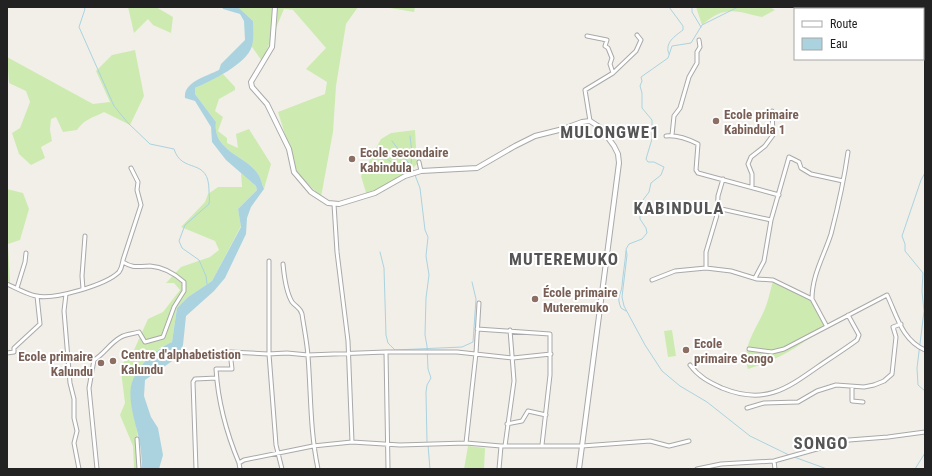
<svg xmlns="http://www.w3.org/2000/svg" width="932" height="476" viewBox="0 0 932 476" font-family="'Roboto Condensed',sans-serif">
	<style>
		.grass { fill: #cdebb0 }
		.water { fill: #aad3df }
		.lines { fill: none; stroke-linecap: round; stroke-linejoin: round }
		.stream { stroke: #aad3df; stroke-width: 1 }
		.minor-casing { stroke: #a9a9a9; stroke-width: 5 }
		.tertiary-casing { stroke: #a9a9a9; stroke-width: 6 }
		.minor { stroke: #fff; stroke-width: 3 }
		.tertiary { stroke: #fff; stroke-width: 4 }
		.education-dot { fill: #8d6e63; stroke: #fff; stroke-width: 1.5 }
		.labels { text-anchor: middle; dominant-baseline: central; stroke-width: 4; stroke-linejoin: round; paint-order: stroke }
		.education-label { font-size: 13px; font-weight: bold; fill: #785e54; stroke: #fff; text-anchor: start }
		.district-label { font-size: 17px; font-weight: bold; letter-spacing: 1px; fill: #555; stroke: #fff }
	</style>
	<rect width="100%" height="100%" fill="#f2efe9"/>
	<path class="grass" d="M128,7H156L173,17L171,33L153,25L148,19L134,33Z
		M238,7H358L346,24L336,86L333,132L321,197L297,173L278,112L325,94L327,82L306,69L326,48L293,10L284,9L262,61L252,47L253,21Z
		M384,7H415L414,12Z
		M696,7H770L775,10L762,17C735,11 725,5 702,25Z
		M862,7H925V17L923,16V9H862Z
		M135,50L144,96L130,125L104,112C91,119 86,118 77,130L63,132L56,117L51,119L50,130L52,141L41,147L45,158L31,165L19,154L12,133L20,128L30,102L26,91L9,83L7,57L93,104L110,102L96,71L112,55Z
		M223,74L235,87V90L219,99L215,111L223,117L218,131L227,138V143L238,148L236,134L249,129L271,164L264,189C262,185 261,178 258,174C247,156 212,151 216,122L195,94V88Z
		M415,130L417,164L411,170L367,196L361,176L381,139L391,133Z
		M241,173L256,186L257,190L238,209L241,226L212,281L188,297L177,308L172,342L160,348L138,369L131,386L142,469H134L133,446L120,415L125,403L121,371L123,363L134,350L148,319L163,312L180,290L174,283H166L181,267L210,257L219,250L215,241L181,227L205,202L208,194L218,187H242Z
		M7,189L23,193L29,209L20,240L8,244L10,282L7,281Z
		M773,281L810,299L825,325C801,347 779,359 748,369C740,350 756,329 764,311C768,302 770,291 773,281Z
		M672,330L676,356L668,357L664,331Z
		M468,446L485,448L484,469H464Z"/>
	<path class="water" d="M222,7H238L253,21C253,29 254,39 252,46C247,64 211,81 195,88V94L216,122C212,151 247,156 258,174C261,178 262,185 264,189L251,207L247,218L246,234L225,278L214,291L186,316L183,345L178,357L145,380L144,396L151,417L158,428L163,455L159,469H142C142,461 141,452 140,444C137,426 128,405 131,386C136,366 155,350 172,342L177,308L188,297L212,281L241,227L238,209L257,190L256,186L226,160L212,142L211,127L195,101L185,98C183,82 207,76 219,70L221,64L245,40L244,21L240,14L223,9Z"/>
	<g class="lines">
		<path class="stream" d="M84,7L85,9L79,27L114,106L128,123L150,144L174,149C182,175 209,156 209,191C209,196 210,199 209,204L185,225L179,241L182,248L199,260L206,276L207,284
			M669,7L683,26V30C675,36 664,43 669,54
			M692,7V12L701,27
			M738,7L702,25L691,43L672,46L668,58L641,77L642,81L640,86L642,93V108L652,120V139L646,159L648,162H654L664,167L661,175L651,183L649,192L640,204V219L646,228L647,233L642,239L629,244L626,249L627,255L622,297L624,306L645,345L662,371L680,386L707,402L750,436L789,455
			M410,136L412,153L411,165
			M392,141L411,166L414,172
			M380,150C385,161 400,168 412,169
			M925,173L921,180L902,236L905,244V251L923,273L922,291L924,311L917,368L918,385L925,391
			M415,175L420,188L425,230L428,237L426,256L429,275L426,298L425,335L427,346L428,369L431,378L427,385L426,392L427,442
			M380,252L384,268L386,335L388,343L395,350L462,347L473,342L476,299L472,282
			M626,311L621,308C616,296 621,296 622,286C623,274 625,263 626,251
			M428,445L430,469
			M794,457L827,469
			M915,469L925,453"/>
		<defs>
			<path id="minor" d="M587,36L607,40L605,46L608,48L612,58L610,64L613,73
				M590,121L585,90L613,73L636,51L641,40L637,35
				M672,135L674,116L680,108L689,77L697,63V52L700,47L699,40
				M666,136C677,135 688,139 698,144L696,170L698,173L779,195
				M609,138L632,127
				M419,162L421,171
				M752,187V174L748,164L751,157L765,146L773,135L772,111
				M334,204L337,252L348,341L352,442
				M717,208L771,220
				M269,261V354L276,445L282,469
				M283,264C284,275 286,292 292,302C296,307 300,307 302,314C304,328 307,342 308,356C311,394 310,431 318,469
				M706,268V252L717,215L718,196L723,179
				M755,278L764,261L771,220L789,157L799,162L801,168L811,174L843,181
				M652,280L675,271L706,268L731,271L757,279L773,280L812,299L826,325
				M7,284C16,288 26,294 36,296C54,300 106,285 119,272C122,268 122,265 123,260L141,205L137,190L138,182L131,168
				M17,288L25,262L26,253
				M83,289L82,276L85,236
				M66,294L64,311L70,383L74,399V418L77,431L74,443L79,469
				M812,299C812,275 824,256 831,234C838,207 844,180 848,152
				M477,329L550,334V375L542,445
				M749,349L772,352L784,349L887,295C897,316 902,340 925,350
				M386,352L388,469
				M7,353L14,352V348L40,324L37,296
				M690,365C699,377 709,382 722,388C764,405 785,390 819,366C832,357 845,349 857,340L859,335L848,315
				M852,387V401L863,402
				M747,408L764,403L798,402L817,391L836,385L864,387L874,385L884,381L892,374L896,337L893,327L901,324
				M507,424L522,421L528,411L546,415
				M137,439L139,469
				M466,443L476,353L479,303
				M505,446L514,381L510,330
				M774,461L775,469
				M239,463C226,432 218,402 216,369H232L230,352L268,354L287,353L308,355L386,352H457L513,358L551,354
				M97,469L89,388L94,360C104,354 110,343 121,337C126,334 133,334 139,332L145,342L163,337L174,307L184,291V282C174,273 163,267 150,266C137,266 134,269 123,262
				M196,469L193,382L195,379L217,378
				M240,469L239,463L244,460L313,446L352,442L400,445L466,443L501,446H582L650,441L669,446L689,441
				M499,469L501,446
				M697,469L721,464L774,461L849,440L888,437L925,432"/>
			<path id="tertiary" d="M275,7L272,47L251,82L252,87L267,104L289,149L294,172L311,192L328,203L339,204L375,193L405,176L421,171L477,168L515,146L535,136L563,129L582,122L590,121L601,128L614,146L618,154L619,163L579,469"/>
		</defs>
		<use href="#minor" class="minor-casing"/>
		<use href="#tertiary" class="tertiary-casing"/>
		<use href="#minor" class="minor"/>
		<use href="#tertiary" class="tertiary"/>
	</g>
	<g class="education-dot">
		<circle cx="716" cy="121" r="4"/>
		<circle cx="352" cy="159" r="4"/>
		<circle cx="535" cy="299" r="4"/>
		<circle cx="686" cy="350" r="4"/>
		<circle cx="113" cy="361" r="4"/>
		<circle cx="101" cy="363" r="4"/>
	</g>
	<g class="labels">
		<g class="education-label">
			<text x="724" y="114">Ecole primaire<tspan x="724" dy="15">Kabindula 1</tspan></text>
			<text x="360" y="152">Ecole secondaire<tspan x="360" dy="15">Kabindula</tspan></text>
			<text x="543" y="292">École primaire<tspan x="543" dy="15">Muteremuko</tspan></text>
			<text x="694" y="343">Ecole<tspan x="694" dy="15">primaire Songo</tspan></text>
			<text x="121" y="354">Centre d'alphabetistion<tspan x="121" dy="15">Kalundu</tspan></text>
			<text x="93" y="356" text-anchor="end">Ecole primaire<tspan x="93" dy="15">Kalundu</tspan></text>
		</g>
		<g class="district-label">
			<text x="610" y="132">MULONGWE1</text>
			<text x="679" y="208">KABINDULA</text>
			<text x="564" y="259">MUTEREMUKO</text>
			<text x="821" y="443">SONGO</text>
		</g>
	</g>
	<rect width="932" height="476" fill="none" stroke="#222222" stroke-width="16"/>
	<rect x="794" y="8" width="130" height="52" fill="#ffffff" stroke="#a7a7a7"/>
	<rect x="802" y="21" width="20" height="6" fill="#ffffff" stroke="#a7a7a7"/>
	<text x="830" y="28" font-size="12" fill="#222222">Route</text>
	<rect x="802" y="38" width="20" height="12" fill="#aad3df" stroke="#a7a7a7"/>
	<text x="830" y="48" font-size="12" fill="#222222">Eau</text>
</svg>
